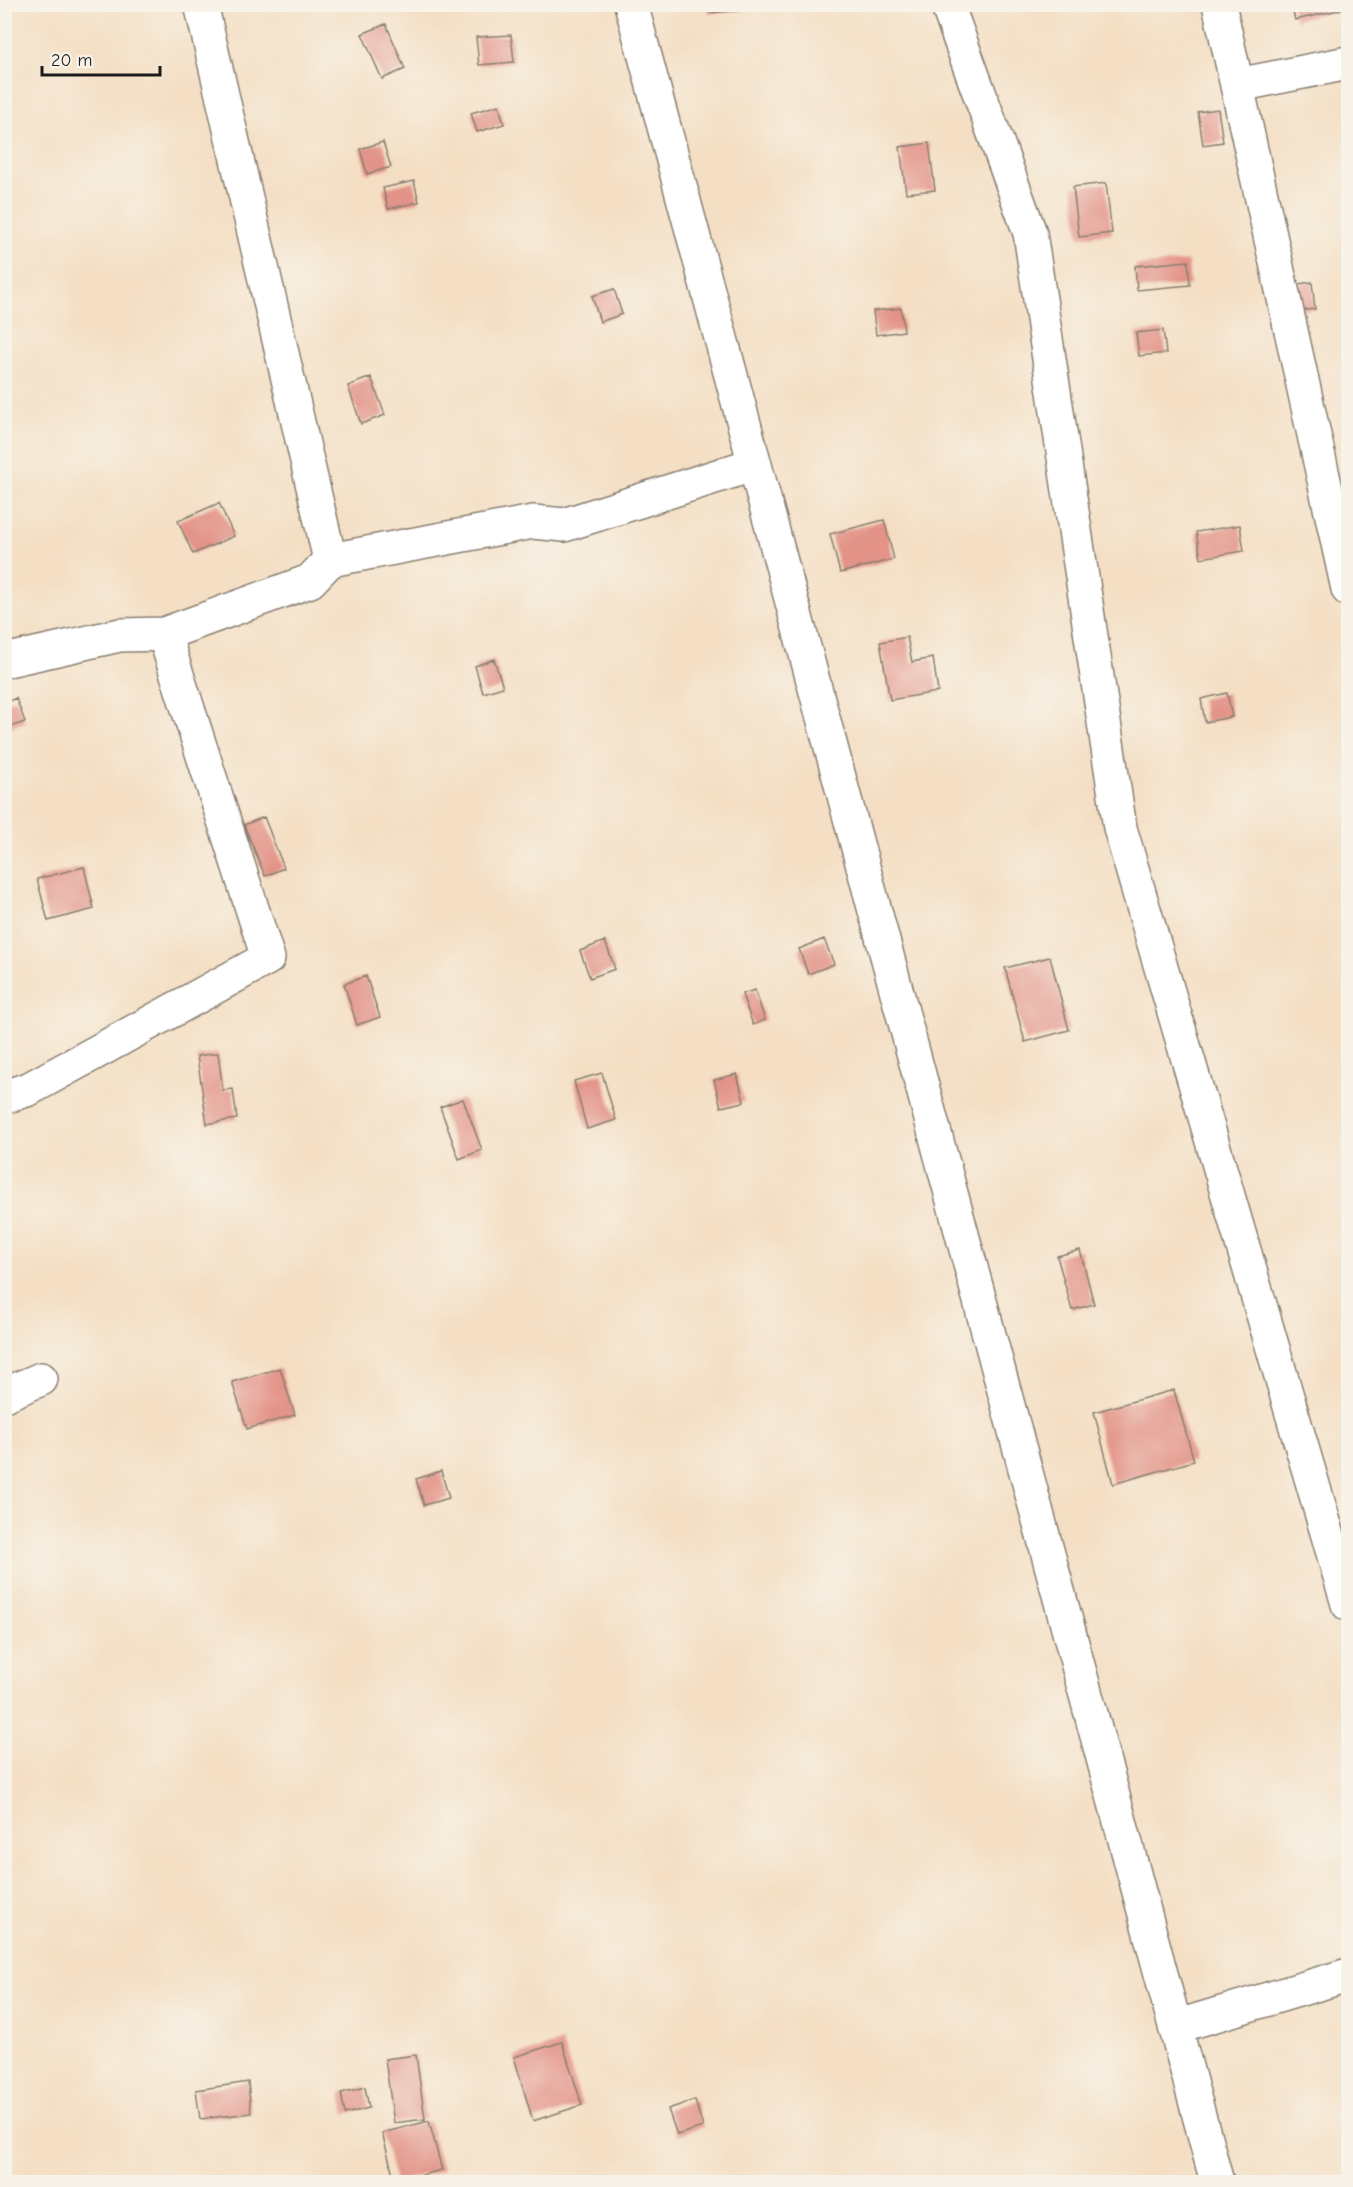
<svg xmlns="http://www.w3.org/2000/svg" width="1353" height="2187" viewBox="0 0 1353 2187" font-family="'Comic Neue',sans-serif">
	<style>
		.building { fill: #e39387 }
		.lines { fill: none; stroke-linecap: round; stroke-linejoin: round }
		.street-casing { stroke: #887e70; stroke-width: 36 }
		.street { stroke: #fff; stroke-width: 33 }
	</style>
	<rect width="100%" height="100%" fill="#f7f3e8"/>
	<filter id="ink" filterUnits="userSpaceOnUse"><feTurbulence type="fractalNoise" baseFrequency=".0167" numOctaves="2"/><feDisplacementMap in="SourceGraphic" scale="12" xChannelSelector="R" yChannelSelector="G"/><feConvolveMatrix kernelMatrix="1 2 1 2 8 2 1 2 1" color-interpolation-filters="sRGB"/></filter>
	<filter id="wash" filterUnits="userSpaceOnUse"><feTurbulence type="fractalNoise" baseFrequency=".008" numOctaves="4" result="noise"/><feDisplacementMap in="SourceGraphic" scale="24" xChannelSelector="R" yChannelSelector="G"/><feGaussianBlur stdDeviation="1.35" result="paint"/><feColorMatrix in="noise" values="0 0 0 0 0 0 0 0 0 0 0 0 0 0 0 0 0 1.4 0 .05"/><feComposite in="paint" operator="in"/></filter>
	<g filter="url(#wash)">
		<rect width="100%" height="100%" fill="#f4dfc4"/>
		<g id="blocks">
			<path class="building" d="M709,4H757V9L709,13Z
				M1291,4H1348V8L1295,20Z
				M386,24L405,69L382,79L362,34Z
				M511,35L514,62L479,65L476,37Z
				M499,105L504,124L477,132L471,113Z
				M1218,109L1223,142L1203,145L1198,112Z
				M383,142L391,167L367,174L360,149Z
				M929,143L935,190L906,193L900,147Z
				M414,181L419,202L388,209L383,188Z
				M1106,183L1112,233L1079,237L1073,187Z
				M1348,206V225H1347L1346,207Z
				M1188,261L1190,285L1137,290L1135,266Z
				M1312,282L1315,309L1288,312L1285,286Z
				M614,289L622,314L600,322L592,296Z
				M901,308L904,331L876,335L873,311Z
				M1163,330L1166,353L1139,356L1136,333Z
				M371,377L385,415L361,424L348,386Z
				M219,503L234,536L193,554L178,521Z
				M884,520L894,559L840,573L830,534Z
				M1240,525L1244,551L1201,558L1196,532Z
				M907,637L912,662L933,658L938,692L890,700L880,642Z
				M494,659L503,687L483,693L475,666Z
				M1227,693L1232,717L1205,722L1201,699Z
				M16,698L25,722L4,729V703Z
				M264,817L284,868L265,876L244,825Z
				M84,867L94,909L48,921L37,879Z
				M824,939L834,964L808,974L799,949Z
				M605,941L615,969L590,978L580,951Z
				M1050,957L1069,1030L1025,1042L1005,968Z
				M366,976L380,1017L357,1025L344,984Z
				M755,990L765,1020L753,1025L742,994Z
				M218,1053L223,1090L233,1089L237,1119L207,1124L197,1056Z
				M602,1073L616,1120L587,1129L574,1081Z
				M737,1074L744,1102L721,1107L714,1080Z
				M463,1099L482,1150L459,1159L440,1107Z
				M1080,1250L1094,1304L1072,1310L1057,1256Z
				M280,1368L295,1415L247,1429L232,1382Z
				M1174,1390L1194,1461L1113,1484L1094,1412Z
				M441,1471L449,1498L424,1505L416,1479Z
				M562,2042L582,2105L533,2121L514,2057Z
				M416,2055L425,2119L394,2123L385,2059Z
				M248,2082L251,2113L200,2119L196,2090Z
				M365,2087L369,2108L345,2114L341,2093Z
				M695,2100L703,2127L677,2135L668,2109Z
				M429,2121L442,2170L395,2182L382,2133Z"/>
		</g>
	</g>
	<g filter="url(#ink)">
		<use href="#blocks" fill-opacity="0" stroke="#887e70" stroke-width="1.5"/>
		<g class="lines">
			<defs>
				<path id="street" d="M201,4L330,560
					M631,4L1217,2182
					M947,4L1030,233L1120,828L1348,1604
					M1219,4L1348,589
					M1238,85L1348,63
					M4,661L120,635L164,634L310,581L330,560L533,522L564,525L755,464
					M4,1097L29,1089L268,958L164,634
					M4,1395L41,1379
					M1175,2027L1348,1975"/>
			</defs>
			<use href="#street" class="street-casing"/>
			<use href="#street" class="street"/>
		</g>
	</g>
	<rect width="1353" height="2187" fill="none" stroke="#f7f3e8" stroke-width="24"/>
	<path d="M42 66v9h118v-9" fill="none" stroke="#1c1c1c" stroke-width="3"/>
	<text x="51" y="66" font-size="18" fill="#1c1c1c" stroke="#f7f3e8" stroke-width="4.5" paint-order="stroke">20 m</text>
</svg>
